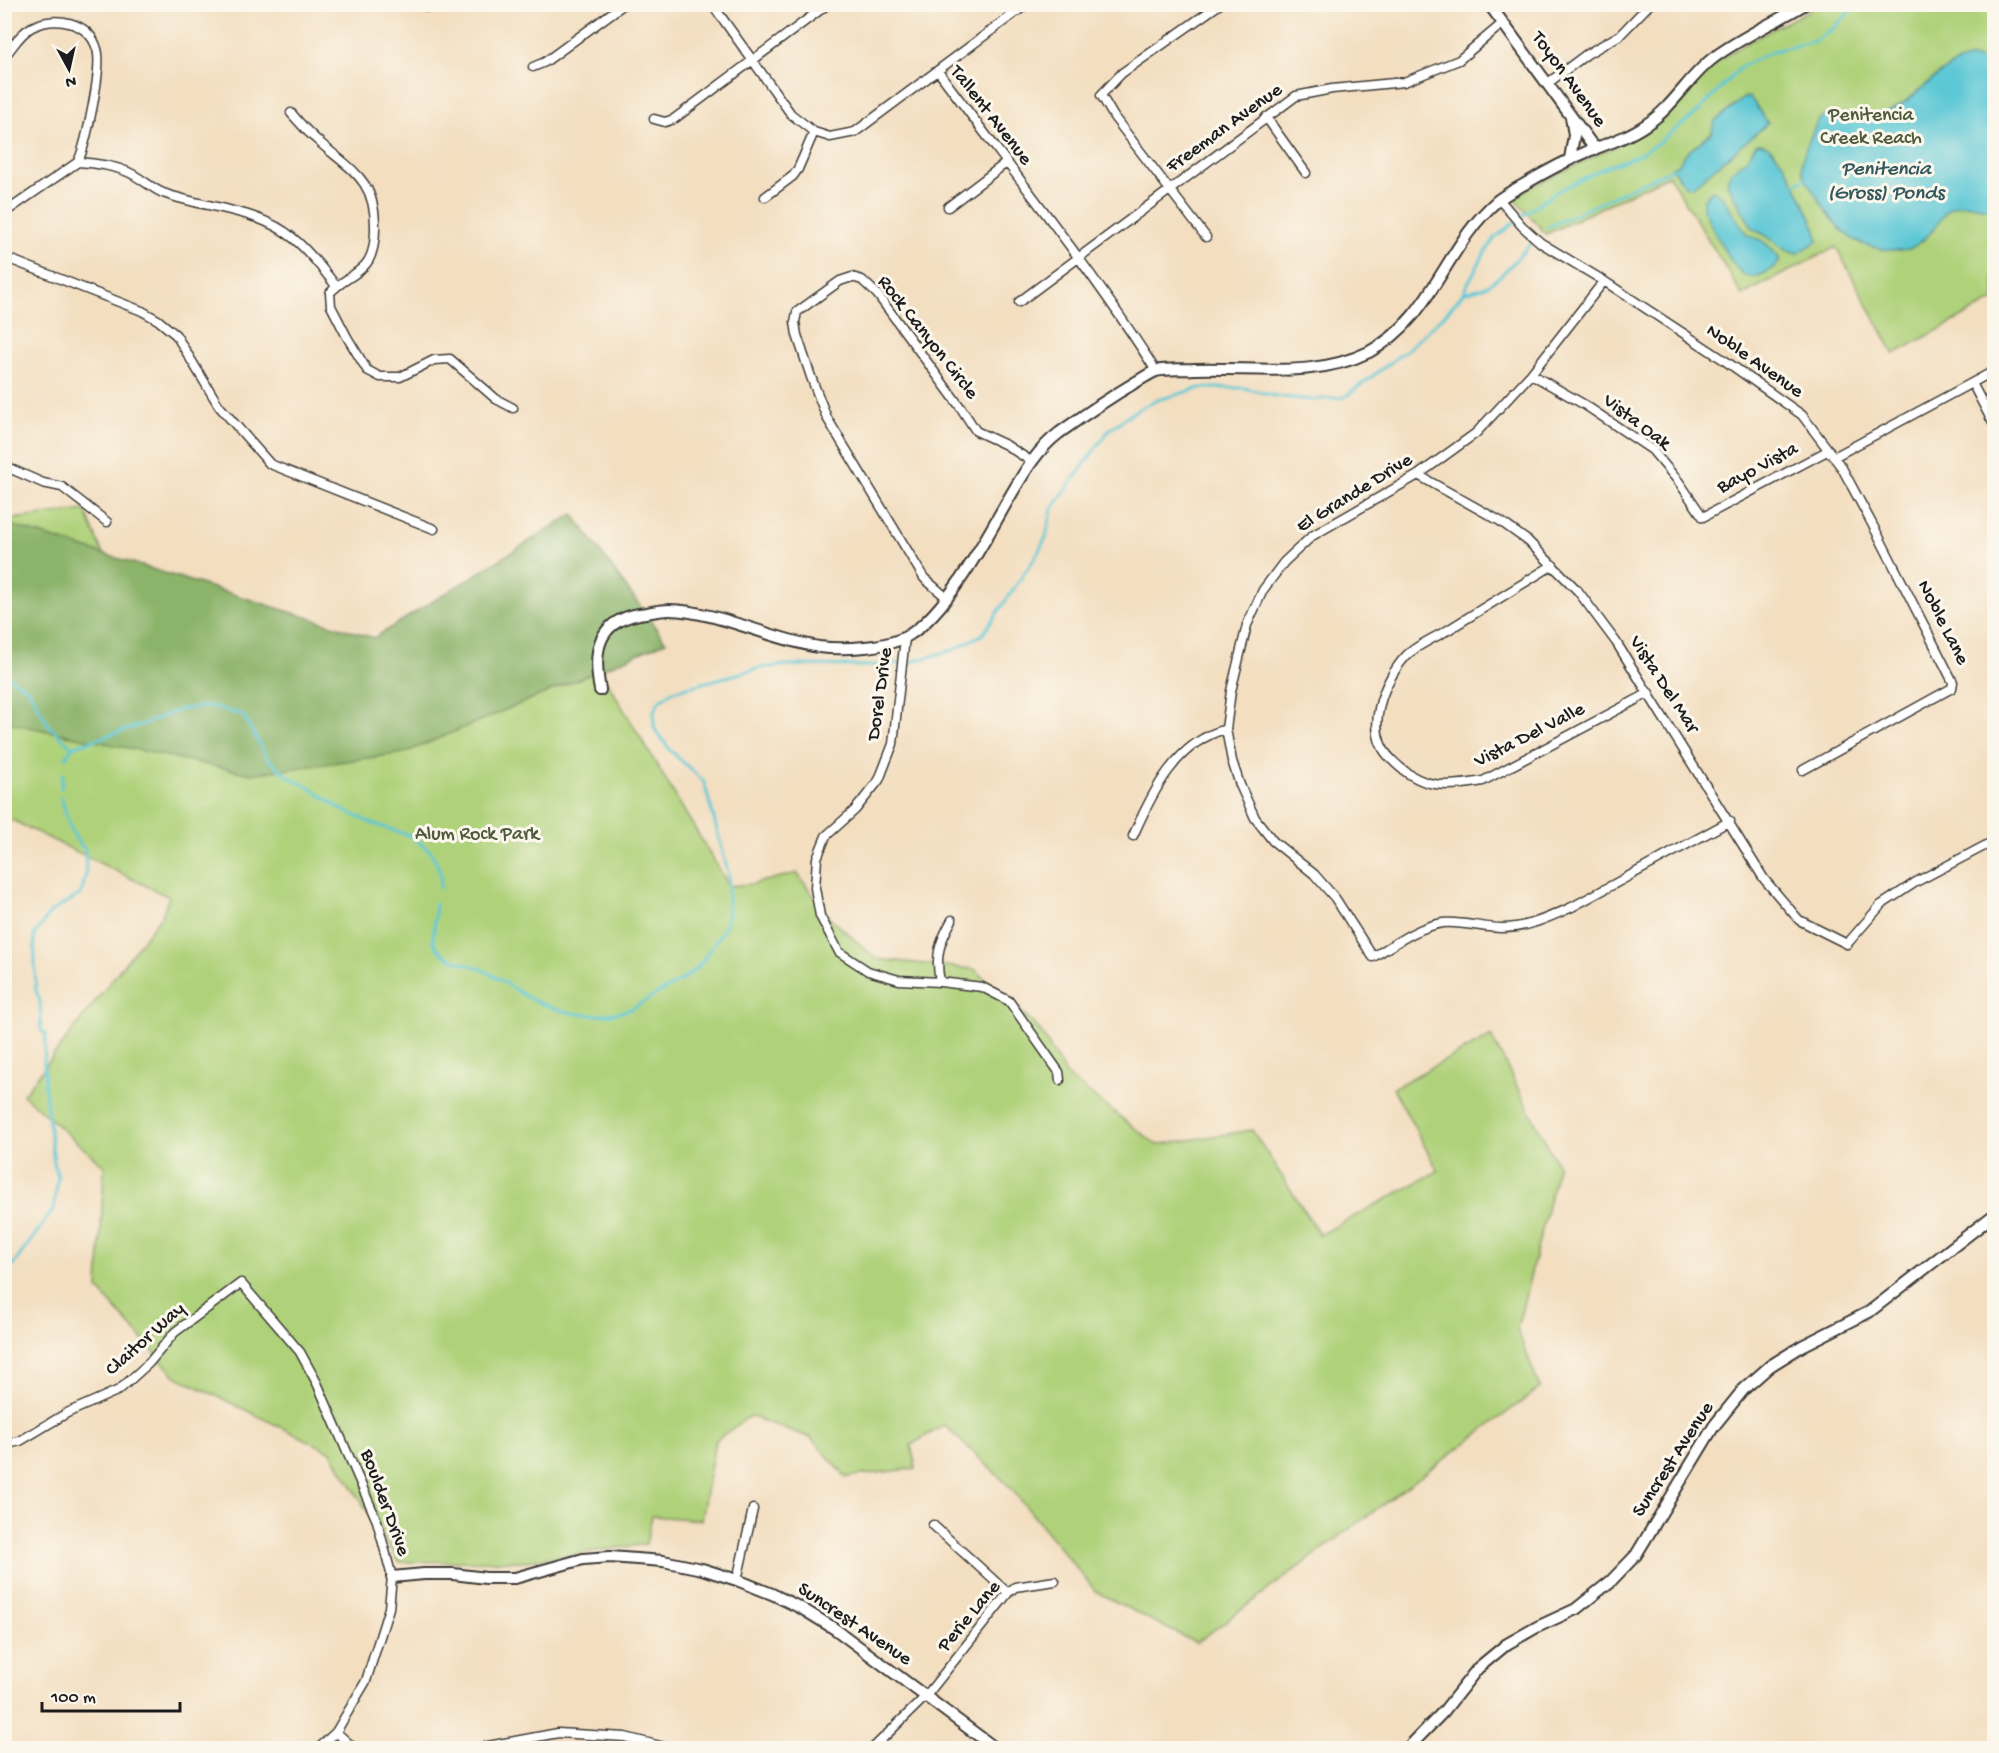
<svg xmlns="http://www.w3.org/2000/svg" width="1999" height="1753" viewBox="0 0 1999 1753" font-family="'Gochi Hand',sans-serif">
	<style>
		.green { fill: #afd179; stroke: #66764a; stroke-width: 1.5 }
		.forest { fill: #8bb369; stroke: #546842; stroke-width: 1.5 }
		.water { fill: #5cc7d5; stroke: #3c7278; stroke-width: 1.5 }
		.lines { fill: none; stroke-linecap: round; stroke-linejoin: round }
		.stream { stroke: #5cc7d5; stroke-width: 3 }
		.minor-casing { stroke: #3c3935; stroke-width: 11 }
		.tertiary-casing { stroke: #3c3935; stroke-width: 14 }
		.minor { stroke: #fff; stroke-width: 8 }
		.tertiary { stroke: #fff; stroke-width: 10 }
		.labels { text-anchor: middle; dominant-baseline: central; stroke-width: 6; stroke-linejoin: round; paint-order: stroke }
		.street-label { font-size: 20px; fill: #1c1c1c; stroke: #fbf7ec }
		.park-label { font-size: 20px; fill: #4f5b3d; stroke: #fbf7ec }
		.water-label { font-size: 21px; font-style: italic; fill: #32585d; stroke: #fbf7ec }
	</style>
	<rect width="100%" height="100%" fill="#fbf7ec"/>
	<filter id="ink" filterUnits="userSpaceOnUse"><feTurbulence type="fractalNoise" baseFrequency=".0167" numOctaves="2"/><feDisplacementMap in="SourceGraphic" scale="12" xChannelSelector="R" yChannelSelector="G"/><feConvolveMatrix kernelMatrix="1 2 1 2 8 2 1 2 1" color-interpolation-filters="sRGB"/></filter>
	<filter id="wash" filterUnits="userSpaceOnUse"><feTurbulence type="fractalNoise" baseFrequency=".008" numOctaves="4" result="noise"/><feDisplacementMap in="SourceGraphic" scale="24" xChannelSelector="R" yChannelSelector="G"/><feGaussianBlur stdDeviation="1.35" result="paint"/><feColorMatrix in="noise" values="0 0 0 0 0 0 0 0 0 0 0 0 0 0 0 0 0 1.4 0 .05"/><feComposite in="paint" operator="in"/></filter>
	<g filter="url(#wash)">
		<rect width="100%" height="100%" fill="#f3dec0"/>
		<path class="green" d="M1819,5H1994V300L1894,354L1836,247L1742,295L1669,175L1546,234L1512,196L1650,129L1673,109L1717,62L1739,47Z
			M85,510L121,598L343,690L546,579L729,886L753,884L797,873L829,917L877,959L974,969L1039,1029L1067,1076L1157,1145L1252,1130L1320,1235L1438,1171L1393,1088L1491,1036L1558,1166L1517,1329L1540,1388L1196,1643L1096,1592L1010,1487L944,1425L911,1445L916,1468L846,1477L811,1438L750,1416L715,1441L701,1520L652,1516L646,1544L526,1561L399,1562L330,1451L175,1376L98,1289L104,1166L23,1095L162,915L169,897L12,820L5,823L4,520Z"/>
		<path class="forest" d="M573,514L666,642L404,753L251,774L5,722L4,523L374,638Z"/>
		<path class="water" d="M1976,58L1988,63L1994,74V210C1982,208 1966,201 1954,206C1947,208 1943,216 1939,222C1917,252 1904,255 1868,246C1842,238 1831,218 1817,197C1812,188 1804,179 1802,169C1801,158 1806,148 1810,138C1813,132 1815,122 1821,118C1833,111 1849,121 1862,120C1870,119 1880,115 1888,112C1918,99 1945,58 1976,58Z
			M1745,97H1750L1768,123L1692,187L1685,186L1672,167L1679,164L1683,156L1712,132L1714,122Z
			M1761,143C1784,149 1806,209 1816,230L1818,241L1797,254L1787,251L1765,235L1753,229L1727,184L1730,173L1747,159L1756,144Z
			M1712,190L1722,196L1747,235C1764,240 1768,244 1779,258V263C1772,269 1760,277 1750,277C1734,276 1709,222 1703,208V200Z"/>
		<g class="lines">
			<path class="stream" d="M1791,186L1809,177
				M1548,227L1674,168
				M1463,292C1493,292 1513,262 1532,242
				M4,674L28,689L49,726L72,747L141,725L182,709L210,706L243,715L267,758L290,778L310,788L341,809L371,823L411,836L431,852L437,864L441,876L440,888
				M66,757L72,747
				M61,788L63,774
				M436,903L433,941C443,962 464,961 483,970C499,978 512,988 527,997C559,1014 596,1021 631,1009L682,980L699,966L724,929L727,921L729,875L704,782L670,750L654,728V711L659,701L673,691L760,668L787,665L867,666L911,662L953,650L983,634L1036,556L1046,537L1052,509L1109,430L1135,411L1154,401L1200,388H1245L1275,396L1311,400L1345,397L1407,350L1446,313L1461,296L1484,254L1495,238L1522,216L1556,192L1604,168L1636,156L1655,145L1698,112L1742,66L1774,51L1815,41L1835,27L1857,4
				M4,1280L8,1272L53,1210L58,1177L54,1163L45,1092L44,1061L46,1034L41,1030L40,1001L36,991L34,935L51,912L81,894L86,874L85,849C71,838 66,814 61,797"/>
		</g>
	</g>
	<g filter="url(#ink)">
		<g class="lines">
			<defs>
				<path id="minor" d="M426,4L427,7L431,4
					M712,4L791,114L814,132L830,137L855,132L1027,4
					M4,57C13,47 20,33 32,27C56,15 89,22 97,49C103,67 86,144 78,162C94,163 114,166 128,172C140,177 151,188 163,193C204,208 259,209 293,238C309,251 323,269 336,286
					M533,67L545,62L624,4
					M938,71C1011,170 1090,266 1156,371
					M1548,83L1587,54L1620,35L1650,4
					M291,113C299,122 307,132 317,140C350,170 376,178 375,229C375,241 374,254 366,264C356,276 340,281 330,293L331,306L347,337L367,370L380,377H400L434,360L450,359L496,399L513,408
					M1266,117L1306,173
					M654,119L665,122L674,119L828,4
					M765,197L793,176L798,169L814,132
					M1499,199L1522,226L1541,243L1604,281L1724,360L1802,415L1842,468L1878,535L1953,682L1952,688L1803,770
					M948,207L1006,163
					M4,213L78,162
					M1206,237L1114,117L1101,95L1122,73L1220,4
					M4,257L142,311L158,320L176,335L219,406L270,464L434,529
					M1604,281L1531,374L1476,433L1418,475L1312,536L1284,562L1263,590L1247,625L1231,691L1226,729L1232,761L1240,785L1255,818L1273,841L1314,874L1335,898L1373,957C1395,944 1417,927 1443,923C1461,921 1483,928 1502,928C1527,928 1550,917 1572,907L1730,821
					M1019,302L1296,96L1332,89L1404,82L1459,60L1503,23
					M1531,374L1585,405L1652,450L1679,482L1703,517L1829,450
					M1972,383L1994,425
					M1834,457L1994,371
					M4,463L11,469L43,483L62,487L107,522
					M1418,475L1500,521L1528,541L1578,591L1616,642L1764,879L1799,920L1847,944L1881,905L1916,882L1994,841
					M1553,565C1518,587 1483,608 1448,630C1436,637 1415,646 1406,656C1383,681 1363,732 1391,759C1420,789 1444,788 1483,781L1649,693
					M947,598L924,578L827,418L811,377L797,335L795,322L797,312L840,281L852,277L862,280L877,294L961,408L976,431L1006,445L1031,461
					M905,638L893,744L879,780L855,810L826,836L817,858L815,888L820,916L839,952L868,971L899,980L940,982L982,987L1009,1001L1059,1072L1060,1080
					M1133,836C1152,793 1176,742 1226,729
					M940,982C935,956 939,943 952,920
					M4,1445L20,1441L67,1413L119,1390L149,1363L175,1332L241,1283L300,1352L317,1383L377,1521L392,1577L389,1608L366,1681L336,1732L319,1748
					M933,1525L1008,1593
					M737,1580L753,1509
					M336,1732L354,1748
					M477,1748L558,1733L625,1737L668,1748
					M873,1748L926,1696L1008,1593L1015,1587L1055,1581"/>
				<path id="tertiary" d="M1489,4L1595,149
					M1570,159L1574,135L1571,117
					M600,690C593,653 596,622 639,614C649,613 659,610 669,610C717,611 770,639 819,647C842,650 889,648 909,635C950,609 987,536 1012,493C1025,471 1038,449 1059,433C1084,415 1109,398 1136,382C1142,379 1150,373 1156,371C1168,368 1183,370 1195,369C1254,367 1314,379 1369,352C1432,319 1445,246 1497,201C1504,195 1514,190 1523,185C1545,172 1567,160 1591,150C1610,143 1630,136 1647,124C1673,107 1688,78 1712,59C1741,37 1774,23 1805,4
					M392,1577L424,1574H453L486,1578H515L583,1559L610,1557L663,1561L702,1569L737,1580L772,1594L801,1608L835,1629L995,1748
					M1408,1748L1444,1711L1478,1668L1507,1644L1537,1627L1576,1609L1611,1581L1636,1555L1714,1426L1743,1390L1770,1366L1802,1346L1869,1312L1994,1215"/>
			</defs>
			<use href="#minor" class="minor-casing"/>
			<use href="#tertiary" class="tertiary-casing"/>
			<use href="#minor" class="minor"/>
			<use href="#tertiary" class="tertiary"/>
		</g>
	</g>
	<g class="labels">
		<g class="street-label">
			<text transform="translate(1568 80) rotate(54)">Toyon Avenue</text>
			<text transform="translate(990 116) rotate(52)">Tallent Avenue</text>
			<text transform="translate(1225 129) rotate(-36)">Freeman Avenue</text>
			<text transform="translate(927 338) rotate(52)">Rock Canyon Circle</text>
			<text transform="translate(1754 362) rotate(35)">Noble Avenue</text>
			<text transform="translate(1636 423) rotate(37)">Vista Oak</text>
			<text transform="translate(1758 469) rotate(-28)">Bayo Vista</text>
			<text transform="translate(1355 494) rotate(-32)">El Grande Drive</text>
			<text transform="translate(1942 623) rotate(63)">Noble Lane</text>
			<text transform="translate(1663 685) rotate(57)">Vista Del Mar</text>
			<text transform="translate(881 694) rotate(-82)">Dorel Drive</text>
			<text transform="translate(1530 736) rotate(-27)">Vista Del Valle</text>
			<text transform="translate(146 1340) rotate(-42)">Claitor Way</text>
			<text transform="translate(1674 1460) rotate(-57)">Suncrest Avenue</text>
			<text transform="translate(384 1503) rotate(70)">Boulder Drive</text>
			<text transform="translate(970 1617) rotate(-50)">Perie Lane</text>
			<text transform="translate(854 1625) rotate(34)">Suncrest Avenue</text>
		</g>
		<g class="park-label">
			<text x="1871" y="116">Penitencia<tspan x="1871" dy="23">Creek Reach</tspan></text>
			<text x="477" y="835">Alum Rock Park</text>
		</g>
		<g class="water-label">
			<text x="1886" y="170">Penitencia<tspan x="1886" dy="24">(Gross) Ponds</tspan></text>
		</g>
	</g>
	<rect width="1999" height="1753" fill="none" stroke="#fbf7ec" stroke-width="24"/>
	<g transform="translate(69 69) rotate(172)" stroke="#fbf7ec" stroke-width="4.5" paint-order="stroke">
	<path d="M0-4.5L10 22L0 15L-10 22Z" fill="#1c1c1c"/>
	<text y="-9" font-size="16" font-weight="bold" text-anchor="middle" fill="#1c1c1c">N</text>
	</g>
	<path d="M42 1702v9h138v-9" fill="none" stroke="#1c1c1c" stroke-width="3"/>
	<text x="51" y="1702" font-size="18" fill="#1c1c1c" stroke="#fbf7ec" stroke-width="4.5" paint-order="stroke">100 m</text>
</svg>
